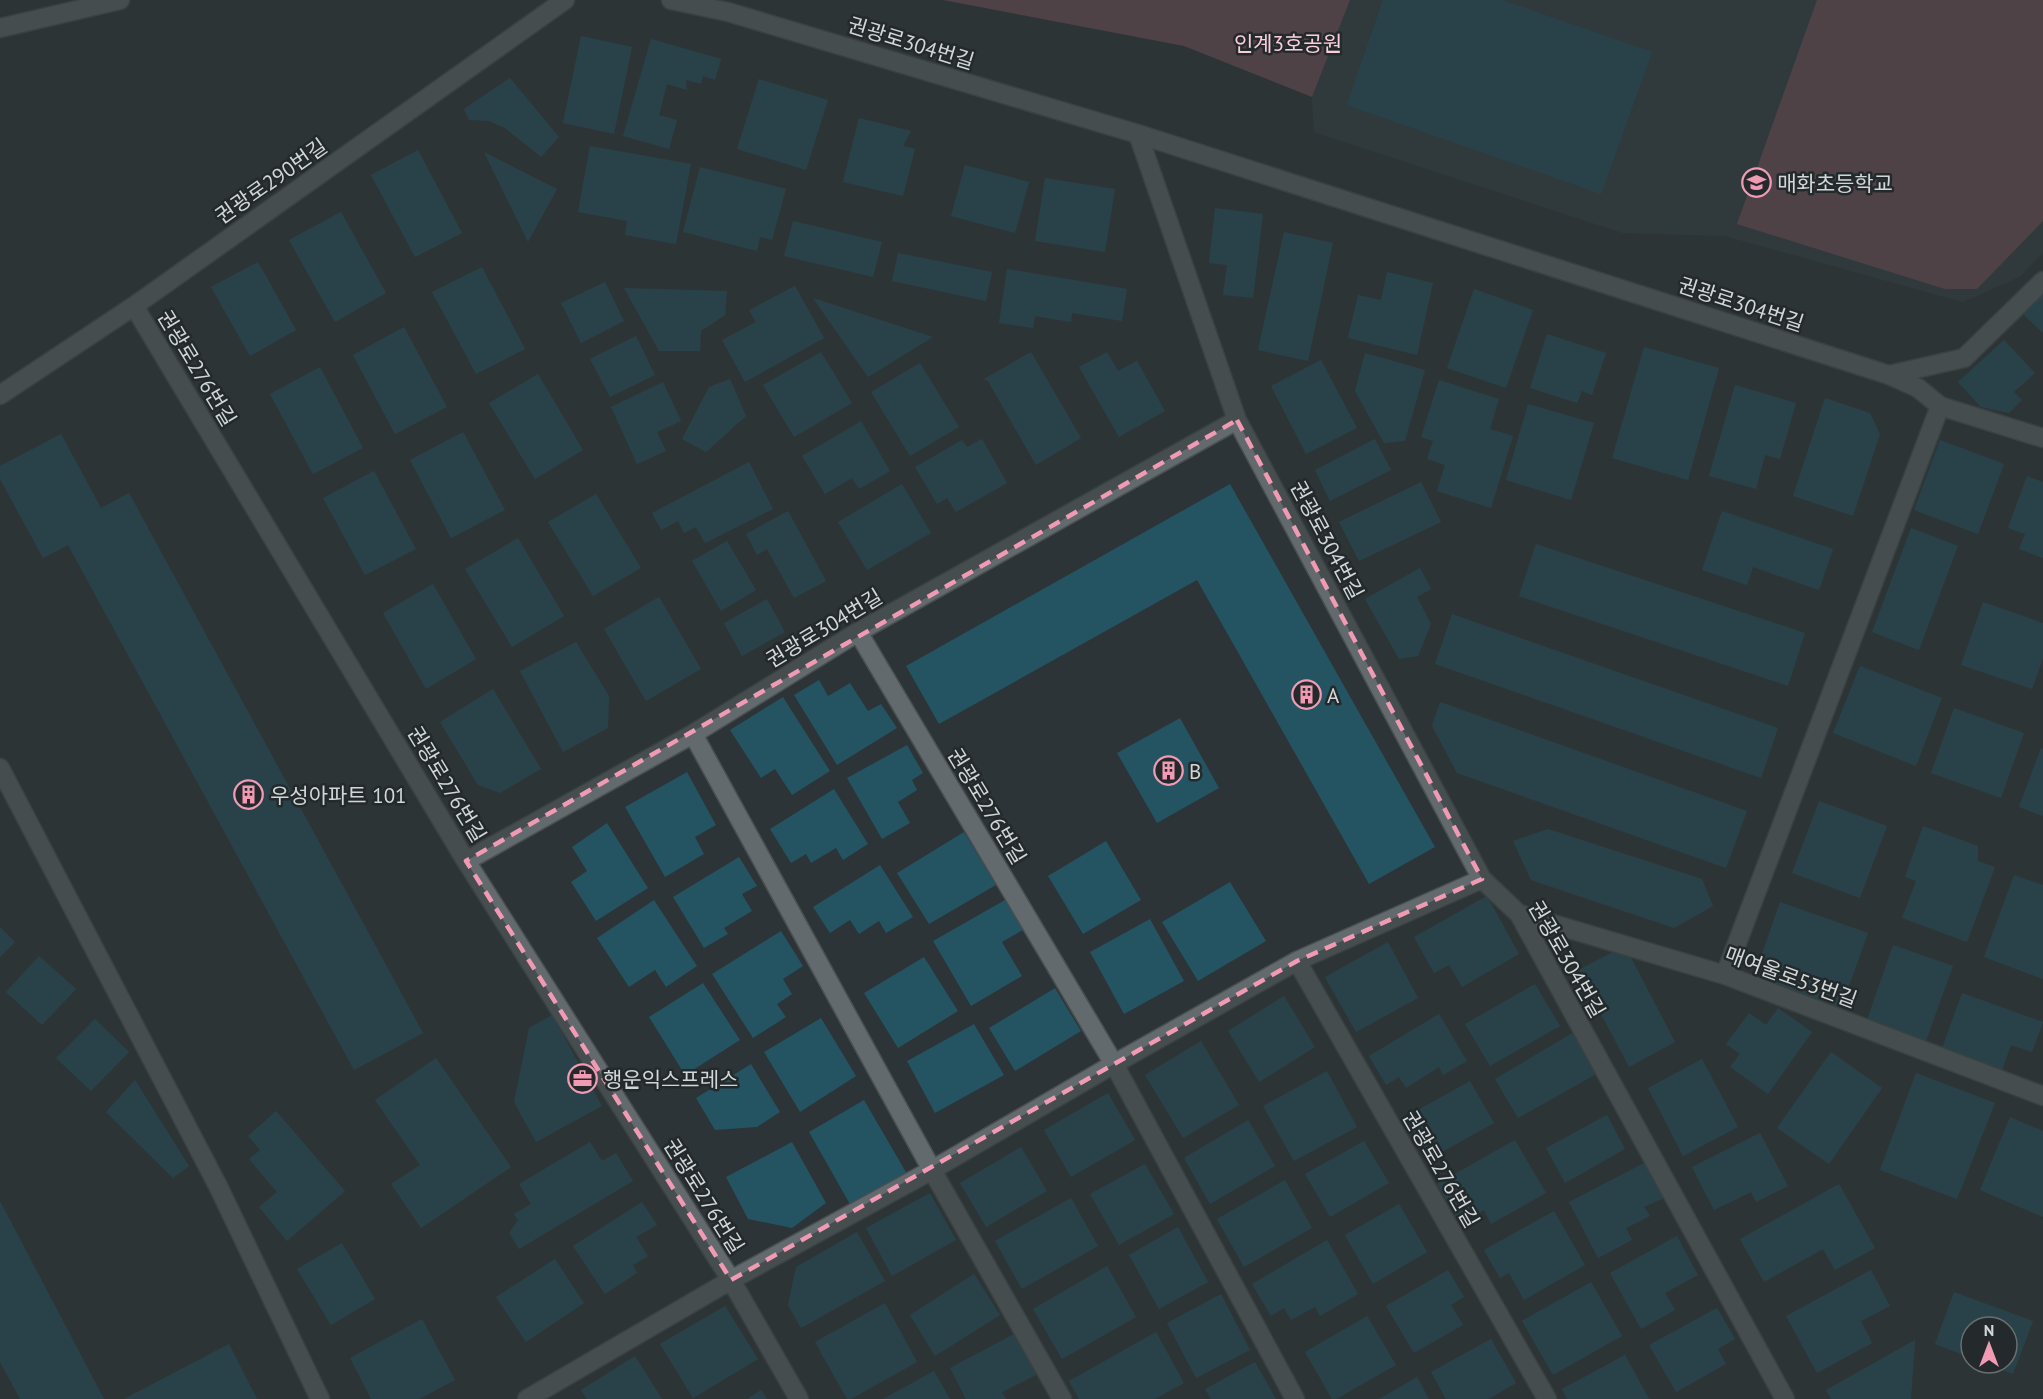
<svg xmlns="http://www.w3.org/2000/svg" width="2043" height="1399" viewBox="0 0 2043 1399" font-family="'PT Sans','Noto Sans KR',sans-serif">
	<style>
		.built { fill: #344146 }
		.green { fill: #76525c }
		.building { fill: #245362 }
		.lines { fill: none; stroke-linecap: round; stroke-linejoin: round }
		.minor-casing { stroke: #4a5052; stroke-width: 21 }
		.minor { stroke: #636a6d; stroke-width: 18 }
		.marked { fill: none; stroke: #f19ab4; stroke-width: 4.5; stroke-dasharray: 12 8; stroke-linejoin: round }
		.labels { text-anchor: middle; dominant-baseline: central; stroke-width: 5; stroke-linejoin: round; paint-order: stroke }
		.street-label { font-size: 21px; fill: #d1d6d7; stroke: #242a2c }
		.park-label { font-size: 21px; fill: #facdd9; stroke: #242a2c }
		.poi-label { font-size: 21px; fill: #d1d6d7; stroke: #242a2c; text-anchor: start }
	</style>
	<rect width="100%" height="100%" fill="#2d3437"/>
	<path class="built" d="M1350,0H2043V252L2021,276L1963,302L1725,236L1623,233L1314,132L1312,97Z"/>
	<path class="green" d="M943,0H1350L1312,97L1184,46Z
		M1817,0H2043V221L1977,289H1945L1737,224Z"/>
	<path class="building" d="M1383,0H1502L1652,52L1601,194L1347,105Z
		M581,36L632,47L614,134L563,123Z
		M651,39L721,59L715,80L703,76L701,84L686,80L687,90L667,84L659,115L677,120L669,149L623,136Z
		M510,78L559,137L541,157L505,128L489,121L469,120L464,109Z
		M759,79L828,100L806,170L737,149Z
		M859,118L911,131L903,146L915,149L903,196L843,182Z
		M590,146L691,164L676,244L625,235L627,221L578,212Z
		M418,150L462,233L415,257L371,175Z
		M484,152L557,189L528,242Z
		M965,165L1029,182L1015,233L951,216Z
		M700,167L786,189L772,240L760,237L757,251L683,232Z
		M1045,178L1115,189L1105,252L1035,241Z
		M1215,208L1263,214L1253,298L1223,295L1227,265L1209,263Z
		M341,212L386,293L335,322L289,240Z
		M793,221L882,242L873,277L784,256Z
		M1284,232L1333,243L1308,361L1258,350Z
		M898,253L992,272L986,301L892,281Z
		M258,262L296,330L250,356L211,287Z
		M482,267L525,349L476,374L432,292Z
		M1007,269L1127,289L1122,321L1072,313L1071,322L1035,316L1033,328L999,323Z
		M1387,272L1433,283L1417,355L1348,338L1358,295L1381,300Z
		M605,282L624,321L581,343L561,303Z
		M795,286L824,338L745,382L722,340L756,322L749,310Z
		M2043,286V333L2019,310Z
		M624,288L727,291L725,315L701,331L700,351H659Z
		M1474,289L1533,310L1506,388L1447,368Z
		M813,298L933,337L868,377Z
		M404,327L447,407L395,434L353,355Z
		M1547,334L1606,353L1592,395L1582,391L1577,403L1530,388Z
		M636,336L655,375L610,397L590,359Z
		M2004,340L2035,373L2014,392L2022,400L2009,413L1981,407L1958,382Z
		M1644,347L1719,368L1688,480L1612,458Z
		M821,352L852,403L794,437L763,385Z
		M1031,352L1081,438L1036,465L988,381L984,379Z
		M1107,352L1118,371L1137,361L1165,411L1119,437L1079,367Z
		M1365,353L1425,370L1405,441L1384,443L1355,391Z
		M1321,360L1357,428L1306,454L1271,386Z
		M920,363L959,427L910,456L871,392Z
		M320,367L363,448L313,474L270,394Z
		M538,374L583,450L535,479L489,403Z
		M730,379L746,416L706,452L682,439L709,387Z
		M1439,380L1499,399L1490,429L1513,436L1491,508L1437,491L1445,465L1427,459L1433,441L1421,437Z
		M663,382L681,421L657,432L666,451L637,464L611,407Z
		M1735,385L1796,403L1780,459L1765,455L1756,489L1709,476Z
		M1825,398L1870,413L1880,434L1853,516L1793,496Z
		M1528,404L1594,423L1571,500L1506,480Z
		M861,421L890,471L859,489L852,478L825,494L802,456Z
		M463,432L505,510L451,538L410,460Z
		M61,434L101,508L129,493L423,1033L354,1070L68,545L43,558L0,479V466Z
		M982,439L1007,483L956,512L947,498L937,504L915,467L962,440L967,447Z
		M1375,439L1391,470L1330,501L1315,470Z
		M1940,440L2004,464L1978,534L1914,510Z
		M749,462L773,509L705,543L696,527L684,533L678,521L661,530L652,513Z
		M374,471L416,549L365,575L323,498Z
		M2027,476L2043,482V558L2019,549L2025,534L2008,528Z
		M1421,482L1441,522L1359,561L1339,522Z
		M902,484L931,533L867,570L838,522Z
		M1230,484L1435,847L1369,884L1197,580L939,724L906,666Z
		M596,494L641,568L593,596L548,522Z
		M788,511L826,581L794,598L767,549L757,555L746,534Z
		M1722,511L1833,549L1819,590L1753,567L1747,585L1702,570Z
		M1911,528L1958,546L1919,650L1872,632Z
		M518,538L564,616L512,647L465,569Z
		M727,541L756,590L721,611L692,561Z
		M1536,544L1805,633L1788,686L1519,596Z
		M1420,568L1431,589L1417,597L1431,624L1418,656L1399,659L1365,599Z
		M433,584L476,659L426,689L383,613Z
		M659,597L701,669L646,701L604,629Z
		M767,599L785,632L742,656L724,623Z
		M1983,602L2043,623V658L2032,689L1961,665Z
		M1452,614L1778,728L1761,778L1435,664Z
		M576,642L609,696L608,728L563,752L520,671Z
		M1860,666L1942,698L1916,766L1833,733Z
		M819,680L828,696L850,683L868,711L881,704L897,728L837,765L794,695Z
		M493,689L541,769L500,793L478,785L440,722Z
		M783,697L830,771L792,795L775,769L761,778L730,730Z
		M1440,702L1747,811L1726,868L1457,773L1432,726Z
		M1954,708L2024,733L2001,798L1931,773Z
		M1180,718L1219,788L1157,823L1117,753Z
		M907,745L923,773L912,780L917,790L898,802L910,823L882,839L847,778Z
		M2041,748L2043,749V816L2019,807Z
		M687,772L716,825L695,837L704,854L665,877L625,807Z
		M834,789L868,844L843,860L836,848L811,863L806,854L791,863L770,829Z
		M1819,801L1887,826L1860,898L1792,873Z
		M607,823L648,888L596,921L571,882L587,871L572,847Z
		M1923,826L1978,846V861L1995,867L1967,942L1902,918L1916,881L1905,877Z
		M1548,829L1702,879L1713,906L1674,928L1531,880L1513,841Z
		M964,832L996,885L929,924L897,873Z
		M1106,841L1141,900L1083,934L1048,876Z
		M739,857L757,886L742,894L752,911L724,928L728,934L704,948L673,897Z
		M880,865L913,917L886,933L879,921L859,934L850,920L830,933L813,907Z
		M2014,875L2043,885V979L1984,957Z
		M1230,882L1266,941L1198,981L1162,922Z
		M1487,896L1519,954L1462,987L1449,965L1434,973L1414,937Z
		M654,900L697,966L666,987L655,970L629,987L597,938Z
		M1005,900L1023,930L1002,942L1022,976L971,1006L933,941Z
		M1780,902L1868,933L1841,1008L1771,982L1762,954Z
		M1150,919L1184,981L1124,1014L1090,952Z
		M0,927L15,942L0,957Z
		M781,931L803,966L783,979L792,994L777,1004L786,1017L753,1038L712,974Z
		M1388,942L1418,998L1356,1032L1325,977Z
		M1893,945L1953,966L1926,1041L1867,1020Z
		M1625,946L1675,1042L1629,1067L1578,970Z
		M39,956L76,989L42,1025L6,992Z
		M924,957L958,1011L898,1048L864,993Z
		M703,983L740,1040L685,1075L649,1017Z
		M1535,984L1560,1026L1490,1066L1465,1024Z
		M1055,988L1081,1031L1015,1071L989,1028Z
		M1962,993L2043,1022L2032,1052L2011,1045L2001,1073L1941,1051Z
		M1284,996L1315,1047L1259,1082L1228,1031Z
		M1778,1008L1812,1032L1768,1094L1730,1067L1740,1054L1726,1044L1749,1013L1766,1025Z
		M1439,1014L1467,1061L1443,1075L1439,1067L1406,1088L1399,1077L1386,1085L1369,1056Z
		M552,1015L602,1106L536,1142L514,1102L529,1028Z
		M821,1018L856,1076L800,1112L764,1052Z
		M95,1019L129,1052L91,1091L56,1058Z
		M974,1024L1004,1075L935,1113L907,1061Z
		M1576,1031L1600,1072L1518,1118L1495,1079Z
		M1201,1041L1239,1105L1183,1138L1145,1075Z
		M1831,1052L1882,1088L1829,1164L1777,1128Z
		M436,1058L511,1167L421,1228L391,1184L420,1165L375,1100Z
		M1702,1059L1738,1127L1683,1156L1648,1088Z
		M751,1064L780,1112L757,1127L715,1130L696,1098Z
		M1327,1071L1357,1127L1294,1161L1263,1106Z
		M1916,1073L1995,1103L1957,1199L1880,1170Z
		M135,1080L189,1166L173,1178L106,1112Z
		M1470,1081L1494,1123L1440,1153L1434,1142L1422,1150L1404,1118Z
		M1108,1093L1135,1140L1071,1177L1044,1130Z
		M864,1100L907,1174L851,1206L809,1132Z
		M276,1111L345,1191L287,1241L259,1207L277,1192L249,1159L260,1150L248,1136Z
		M1607,1115L1625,1149L1565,1183L1546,1148Z
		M2010,1117L2043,1131V1217L1980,1190Z
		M1248,1120L1275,1166L1210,1204L1184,1158Z
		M1760,1133L1788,1186L1756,1202L1751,1192L1714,1210L1692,1167Z
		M1515,1140L1546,1193L1491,1224L1484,1210L1460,1224L1437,1184Z
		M1364,1141L1389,1183L1330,1217L1305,1174Z
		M590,1142L602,1161L616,1153L633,1181L519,1249L509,1233L518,1220L514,1214L531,1204L519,1184Z
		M792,1142L826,1203L792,1228L748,1219L726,1177Z
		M1021,1147L1047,1191L986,1227L960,1183Z
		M1646,1162L1664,1198L1644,1207L1650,1216L1626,1228L1632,1240L1598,1258L1569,1202Z
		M1145,1164L1174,1214L1119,1245L1090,1194Z
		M1285,1180L1312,1228L1244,1267L1217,1219Z
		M1839,1184L1875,1248L1835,1270L1823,1249L1764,1282L1740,1239Z
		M930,1193L956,1240L892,1276L866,1228Z
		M1071,1198L1098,1246L1022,1289L995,1241Z
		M0,1201L104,1399H20L0,1362Z
		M642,1202L657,1225L636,1237L648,1256L633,1265L637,1273L605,1294L573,1246Z
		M1399,1204L1427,1252L1373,1284L1345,1235Z
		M1554,1211L1585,1265L1524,1300L1509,1273L1500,1278L1484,1250Z
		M1178,1227L1208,1282L1159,1309L1129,1255Z
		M857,1232L885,1281L801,1328L788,1305L796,1267Z
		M1677,1236L1698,1275L1665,1293L1675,1310L1641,1329L1610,1273Z
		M1327,1240L1358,1294L1320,1316L1315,1307L1291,1320L1284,1308L1271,1316L1252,1284Z
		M342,1243L375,1299L331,1325L297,1269Z
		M555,1259L584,1303L526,1342L496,1297Z
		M1107,1266L1136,1317L1062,1359L1033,1309Z
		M1448,1270L1464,1297L1451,1305L1463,1325L1414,1353L1386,1306Z
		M1871,1270L1890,1306L1861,1321L1872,1343L1817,1373L1786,1316Z
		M974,1274L1000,1315L935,1356L910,1315Z
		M1591,1282L1622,1336L1553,1375L1522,1321Z
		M1954,1292L2033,1321L2013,1374L1985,1363H2007V1327H1971V1358L1935,1344Z
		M1221,1294L1250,1350L1196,1378L1167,1323Z
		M885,1303L917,1362L851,1399H847L815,1342Z
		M725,1306L758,1359L693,1398L660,1344Z
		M1717,1308L1735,1339L1718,1349L1726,1364L1676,1392L1649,1345Z
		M1367,1316L1396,1365L1336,1399H1332L1305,1352Z
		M422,1319L455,1380L419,1399H371L350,1358Z
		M1156,1332L1184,1383L1155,1399H1079L1069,1381Z
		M1016,1333L1038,1374L1002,1392L1006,1399H966L950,1368Z
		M1491,1339L1516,1383L1488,1399H1446L1431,1372Z
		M1915,1340L1911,1399H1831L1826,1390Z
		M229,1344L257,1399H124Z
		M1625,1355L1649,1399H1567L1562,1389Z
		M635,1356L662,1399H587L581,1390Z
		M1255,1362L1276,1399H1211L1205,1389Z
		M934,1371L950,1399H883Z
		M1417,1377L1429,1399H1379Z
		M761,1390L767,1399H747Z"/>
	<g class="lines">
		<defs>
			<path id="minor" d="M671,0L728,12L1138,134L1889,375L1918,388L1940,406L2043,438
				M0,28L120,0
				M1138,134L1237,420L1482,879L1519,914L1785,1399
				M134,306L466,861L731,1280L799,1399
				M1889,375L1964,358L2043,281
				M0,395L134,306L565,0
				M858,632L1114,1064L1295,1399
				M693,734L932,1170L1062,1399
				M0,768L218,1186L320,1399
				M466,861L693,734L858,632L1237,420
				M1519,914L1725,975L2043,1096
				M1297,961L1547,1399
				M1725,975L1940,406
				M527,1399L731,1280L932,1170L1114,1064L1297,961L1482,879"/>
		</defs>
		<use href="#minor" class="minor-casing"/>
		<use href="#minor" class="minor"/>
	</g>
	<path d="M0 0H2043V1399H0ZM1237,420L1482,879L1297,961L731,1280L466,861Z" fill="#2d3437" fill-opacity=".55" fill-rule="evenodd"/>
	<path class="marked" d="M1237,420L1482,879L1297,961L731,1280L466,861Z"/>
	<defs>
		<symbol id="school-ring" viewBox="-11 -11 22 22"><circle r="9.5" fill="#242a2c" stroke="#f19ab4" stroke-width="1.5"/><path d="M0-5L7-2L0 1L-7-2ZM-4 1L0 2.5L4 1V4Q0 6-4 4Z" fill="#f19ab4"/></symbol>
		<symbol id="building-ring" viewBox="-11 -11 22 22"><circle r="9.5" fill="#242a2c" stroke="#f19ab4" stroke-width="1.5"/><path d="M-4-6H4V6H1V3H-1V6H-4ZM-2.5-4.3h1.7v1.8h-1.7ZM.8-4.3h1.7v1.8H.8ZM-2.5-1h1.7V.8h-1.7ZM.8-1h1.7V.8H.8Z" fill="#f19ab4"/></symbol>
		<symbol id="office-ring" viewBox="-11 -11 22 22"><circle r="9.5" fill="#242a2c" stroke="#f19ab4" stroke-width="1.5"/><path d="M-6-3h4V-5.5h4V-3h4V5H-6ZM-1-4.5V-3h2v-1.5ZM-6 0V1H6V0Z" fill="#f19ab4"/></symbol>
	</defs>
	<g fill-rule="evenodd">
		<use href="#school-ring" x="1740" y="166" width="33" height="33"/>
		<use href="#building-ring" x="1290" y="678" width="33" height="33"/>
		<use href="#building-ring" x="1152" y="754" width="33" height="33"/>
		<use href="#building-ring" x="232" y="778" width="33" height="33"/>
		<use href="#office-ring" x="566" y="1062" width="33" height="33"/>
	</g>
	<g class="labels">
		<g class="street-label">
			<text transform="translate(911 43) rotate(17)">권광로304번길</text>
			<text transform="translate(271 181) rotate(-35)">권광로290번길</text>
			<text transform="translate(1741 304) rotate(18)">권광로304번길</text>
			<text transform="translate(197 368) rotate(59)">권광로276번길</text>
			<text transform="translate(1327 540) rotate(62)">권광로304번길</text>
			<text transform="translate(824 628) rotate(-31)">권광로304번길</text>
			<text transform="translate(447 784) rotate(59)">권광로276번길</text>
			<text transform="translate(987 806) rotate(59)">권광로276번길</text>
			<text transform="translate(1567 959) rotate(60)">권광로304번길</text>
			<text transform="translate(1791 977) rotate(20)">매여울로53번길</text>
			<text transform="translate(1441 1169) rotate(60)">권광로276번길</text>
			<text transform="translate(704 1196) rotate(58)">권광로276번길</text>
		</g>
		<g class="park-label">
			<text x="1288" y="43">인계3호공원</text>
		</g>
		<g class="poi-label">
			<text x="1777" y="183">매화초등학교</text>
			<text x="1327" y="695">A</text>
			<text x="1189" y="771">B</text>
			<text x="270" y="795">우성아파트 101</text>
			<text x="603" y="1079">행운익스프레스</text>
		</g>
	</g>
	<g transform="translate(1989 1345)"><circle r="28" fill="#242a2c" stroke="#696f70" stroke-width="1.5"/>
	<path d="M0-4.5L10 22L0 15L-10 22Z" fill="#f19ab4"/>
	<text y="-9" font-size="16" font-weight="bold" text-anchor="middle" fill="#d1d6d7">N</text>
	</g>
</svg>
